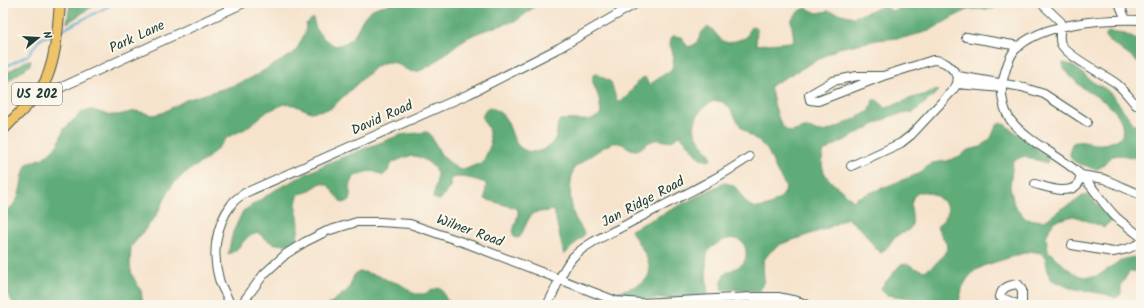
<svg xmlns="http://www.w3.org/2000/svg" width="1144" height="308" viewBox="0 0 1144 308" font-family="Kalam,sans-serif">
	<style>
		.forest { fill: #5eac78; stroke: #3e7456 }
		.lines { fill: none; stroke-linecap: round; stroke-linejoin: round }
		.stream { stroke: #59a8d3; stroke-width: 2 }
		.minor-casing { stroke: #3f564b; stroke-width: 10 }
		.major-casing { stroke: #3f564b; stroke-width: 12 }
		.minor { stroke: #fff; stroke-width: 8 }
		.major { stroke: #f0c369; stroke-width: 10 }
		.labels { text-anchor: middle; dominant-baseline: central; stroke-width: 4; stroke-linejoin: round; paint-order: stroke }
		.shield { fill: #fbf7ec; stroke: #61756b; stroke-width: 1 }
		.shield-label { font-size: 13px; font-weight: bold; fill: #1f3d34 }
		.street-label { font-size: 14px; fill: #1f3d34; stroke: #fbf7ec }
	</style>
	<rect width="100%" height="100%" fill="#fbf7ec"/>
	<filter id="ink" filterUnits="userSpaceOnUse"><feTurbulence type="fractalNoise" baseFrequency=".025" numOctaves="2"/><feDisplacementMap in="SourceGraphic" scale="8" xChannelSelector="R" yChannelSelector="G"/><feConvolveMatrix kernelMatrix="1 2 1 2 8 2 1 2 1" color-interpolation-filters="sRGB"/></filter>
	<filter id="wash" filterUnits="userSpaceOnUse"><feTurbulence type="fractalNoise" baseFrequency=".012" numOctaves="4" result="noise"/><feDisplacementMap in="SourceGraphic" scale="16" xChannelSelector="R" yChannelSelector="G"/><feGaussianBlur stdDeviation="0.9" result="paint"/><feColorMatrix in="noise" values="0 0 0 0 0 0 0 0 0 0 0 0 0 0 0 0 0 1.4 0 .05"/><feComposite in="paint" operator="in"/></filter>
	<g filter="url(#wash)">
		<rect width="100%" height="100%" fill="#f6e3cc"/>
		<path class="forest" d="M70,3H98L67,23Z
			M394,3H539C532,8 524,16 517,20C499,27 478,30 462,41C449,49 434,66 419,71C402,76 398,51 374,68L330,109L311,112L294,105L285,104L268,111L245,129L228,137L208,158L185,173L172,185L156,216L131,247L130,266L132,275L141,291L143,305H10L13,302L3,288V213C6,211 11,208 13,205C23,194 20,177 27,164L43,158L50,152L58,144L64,129L83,111L92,110L109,115H118L136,111L153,115L162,113L186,100L232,86L249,79L291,55L297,49L305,33L306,24L313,18C316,33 323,40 336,46C342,44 349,42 353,37C360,28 361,16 373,9C378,6 387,5 394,3Z
			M913,3H1002L999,6L992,9H970L953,17L929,31L907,37L877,40L839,48L770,86C773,97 776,120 785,129C791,135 798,129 804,128C810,127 814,131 819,132C831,133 859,116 870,111L873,100H877L886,108L912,98L927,94L934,90L939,91L914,112L891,116L824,151C815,178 839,185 853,201L857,198L918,174L932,163L947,161L960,156L968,150L981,147L991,138L996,126L1000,123L1004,124L1029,142L1048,159L1047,163L1024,156L1013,161L1010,186L1014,205L1026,219L1044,221L1048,219L1062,208L1073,203L1084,195H1088L1108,216L1111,221L1104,227L1074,216L1054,221L1046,236L1048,251C1057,259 1067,269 1077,275C1082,277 1094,278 1099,275C1112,267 1124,254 1141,258V270L1129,272L1121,285V294L1116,298L1105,294L1070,288L1052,280L1049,276L1045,257L1041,253L1030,251L986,265L974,271L968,278L963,286L958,305H923L910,298L887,295L880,289L900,265L908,264L915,268L924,271C934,267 943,258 948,247L937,227C941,223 946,217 948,212C950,203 928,187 918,193C905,200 916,218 911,227C908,232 902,232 898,235C892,240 888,248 881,253L877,250L863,231L847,218L828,228L781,244L771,251L763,261L764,281L760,291L721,289C722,284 722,278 725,274C732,268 744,268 746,257C748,235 728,235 715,245C712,247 709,249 708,252C704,264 707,283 708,295C692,296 626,303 616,296L617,292C641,285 659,281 644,252C640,244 634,238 631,230L724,183C738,184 738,193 746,202C756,213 771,206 780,198C784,194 787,191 785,185C782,181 780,176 777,172C773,164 771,154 765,147C759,141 750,136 744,130C736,122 733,109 724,103C710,94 691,117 695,131C698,142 708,149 712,159L708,161L701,159L680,135C666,148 664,136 652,141C646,143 642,149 636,150C627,150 624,141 613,143C603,146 583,161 574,168C569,183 569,203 575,218C578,224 583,228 584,235L564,255L554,210L533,213L528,220L520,237L516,238L513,235C513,226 519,218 518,209L485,199L486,183C476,180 460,174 450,179V187L440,200L433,198C434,191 437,183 437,176C437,170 434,167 429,163C415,152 407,156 392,163L388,171L382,176C372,168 365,172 353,177L350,184V201L342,203L328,185L321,183L307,192L299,194C292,210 299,211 299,226C299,231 297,237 295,242C282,247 269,245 260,233C241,235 244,249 228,254L233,232L243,211L277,189L330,162L400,135L427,132L430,134L442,156L458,169H466L483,162L491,144L488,128L482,118C484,113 484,108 490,107C496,110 501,112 505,118C510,125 511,133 515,141C524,157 545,154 554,140C559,134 555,126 560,120C573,118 592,125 601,113L599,98L593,83V75L597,74L611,82L617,102C620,100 624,99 626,97C633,91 636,79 645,77L649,85L672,69L674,57L670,46V39L673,36L681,37L688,47C690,46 693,46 695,44C701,39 700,28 710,27L722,41L729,43L745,38L748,35L750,28L754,26L757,29L756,45L791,42L794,40L791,20L799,11L806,8L817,13L829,11L854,17L881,7L885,6L892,11Z
			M1108,32L1125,34L1141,42V64L1109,41L1106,38V34Z
			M30,60L31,61L30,65L3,85V75L26,61Z
			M1063,63C1075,64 1085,76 1094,83C1099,86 1106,88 1110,93C1121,105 1129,120 1141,132V160C1133,157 1122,154 1113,156C1106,158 1103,169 1096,169C1093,169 1089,167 1087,166C1083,165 1078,164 1075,162C1068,158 1069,148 1073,143C1080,140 1087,143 1095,144C1103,145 1116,142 1122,136C1127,109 1096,98 1079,85C1075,81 1071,77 1068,73C1065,70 1063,68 1063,63Z
			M359,272H364L382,277L387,280L400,284L415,294H424L438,288L442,290L446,299L453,305H328L349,289L354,275Z"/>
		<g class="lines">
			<path class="stream" d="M60,31L109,6
				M3,68L28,55L40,39L54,34"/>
		</g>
	</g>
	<g filter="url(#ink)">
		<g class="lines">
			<defs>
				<path id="minor" d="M1041,3L1061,22C1061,29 1058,38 1061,44C1068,57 1104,74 1117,84C1124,90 1130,98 1136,105
					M1119,3L1126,20
					M1141,20C1106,19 1039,22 1014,51C1009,58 1006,68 1004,76C999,90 1003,111 1012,122C1028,142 1060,156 1080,174C1094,187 1103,205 1117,218C1125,225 1133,230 1141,237
					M966,37L1019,46
					M857,76H883L818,101L810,100L809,95L833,81Z
					M958,76L1022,87L1044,94L1087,122
					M957,84L1002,88
					M40,90L51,91L62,87L244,3
					M851,166L901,143L911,135L953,90L957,84L958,76C951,67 945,60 933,60L883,76
					M1035,184C1047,187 1068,196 1078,184C1079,182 1080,177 1081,175L1104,179L1141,195
					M1072,245L1113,252L1127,249L1141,243
					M230,305C228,296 221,288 219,279C212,254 215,227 231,205C234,200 240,196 245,193L469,94L559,48L637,3
					M241,305L264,274L286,254L305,242L327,231L357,222H380L410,224L471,245L616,301L642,303L752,297H778L797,301L808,305
					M547,305C557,289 560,271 573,257C586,244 604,236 620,228C663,204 709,185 749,157
					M1019,305L1000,297C1001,287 1010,285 1018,284L1022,290V305"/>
				<path id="major" d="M3,130C15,116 31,104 41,89C55,68 58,29 60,3"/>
			</defs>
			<use href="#minor" class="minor-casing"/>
			<use href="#major" class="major-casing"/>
			<use href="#minor" class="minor"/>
			<use href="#major" class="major"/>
		</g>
	</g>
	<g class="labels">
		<rect class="shield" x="12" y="83" width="50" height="22" rx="3"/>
		<g class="shield-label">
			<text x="37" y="94">US 202</text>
		</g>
		<g class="street-label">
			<text transform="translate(137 37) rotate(-25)">Park Lane</text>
			<text transform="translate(382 118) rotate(-24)">David Road</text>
			<text transform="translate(643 202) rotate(-28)">Jan Ridge Road</text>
			<text transform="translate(470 231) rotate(20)">Wilner Road</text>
		</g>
	</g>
	<rect width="1144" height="308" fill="none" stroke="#fbf7ec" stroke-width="16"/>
	<g transform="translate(38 38) rotate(72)" stroke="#fbf7ec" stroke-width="3" paint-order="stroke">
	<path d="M0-3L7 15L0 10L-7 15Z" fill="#1f3d34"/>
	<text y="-6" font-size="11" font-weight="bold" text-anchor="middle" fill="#1f3d34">N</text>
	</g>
</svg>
